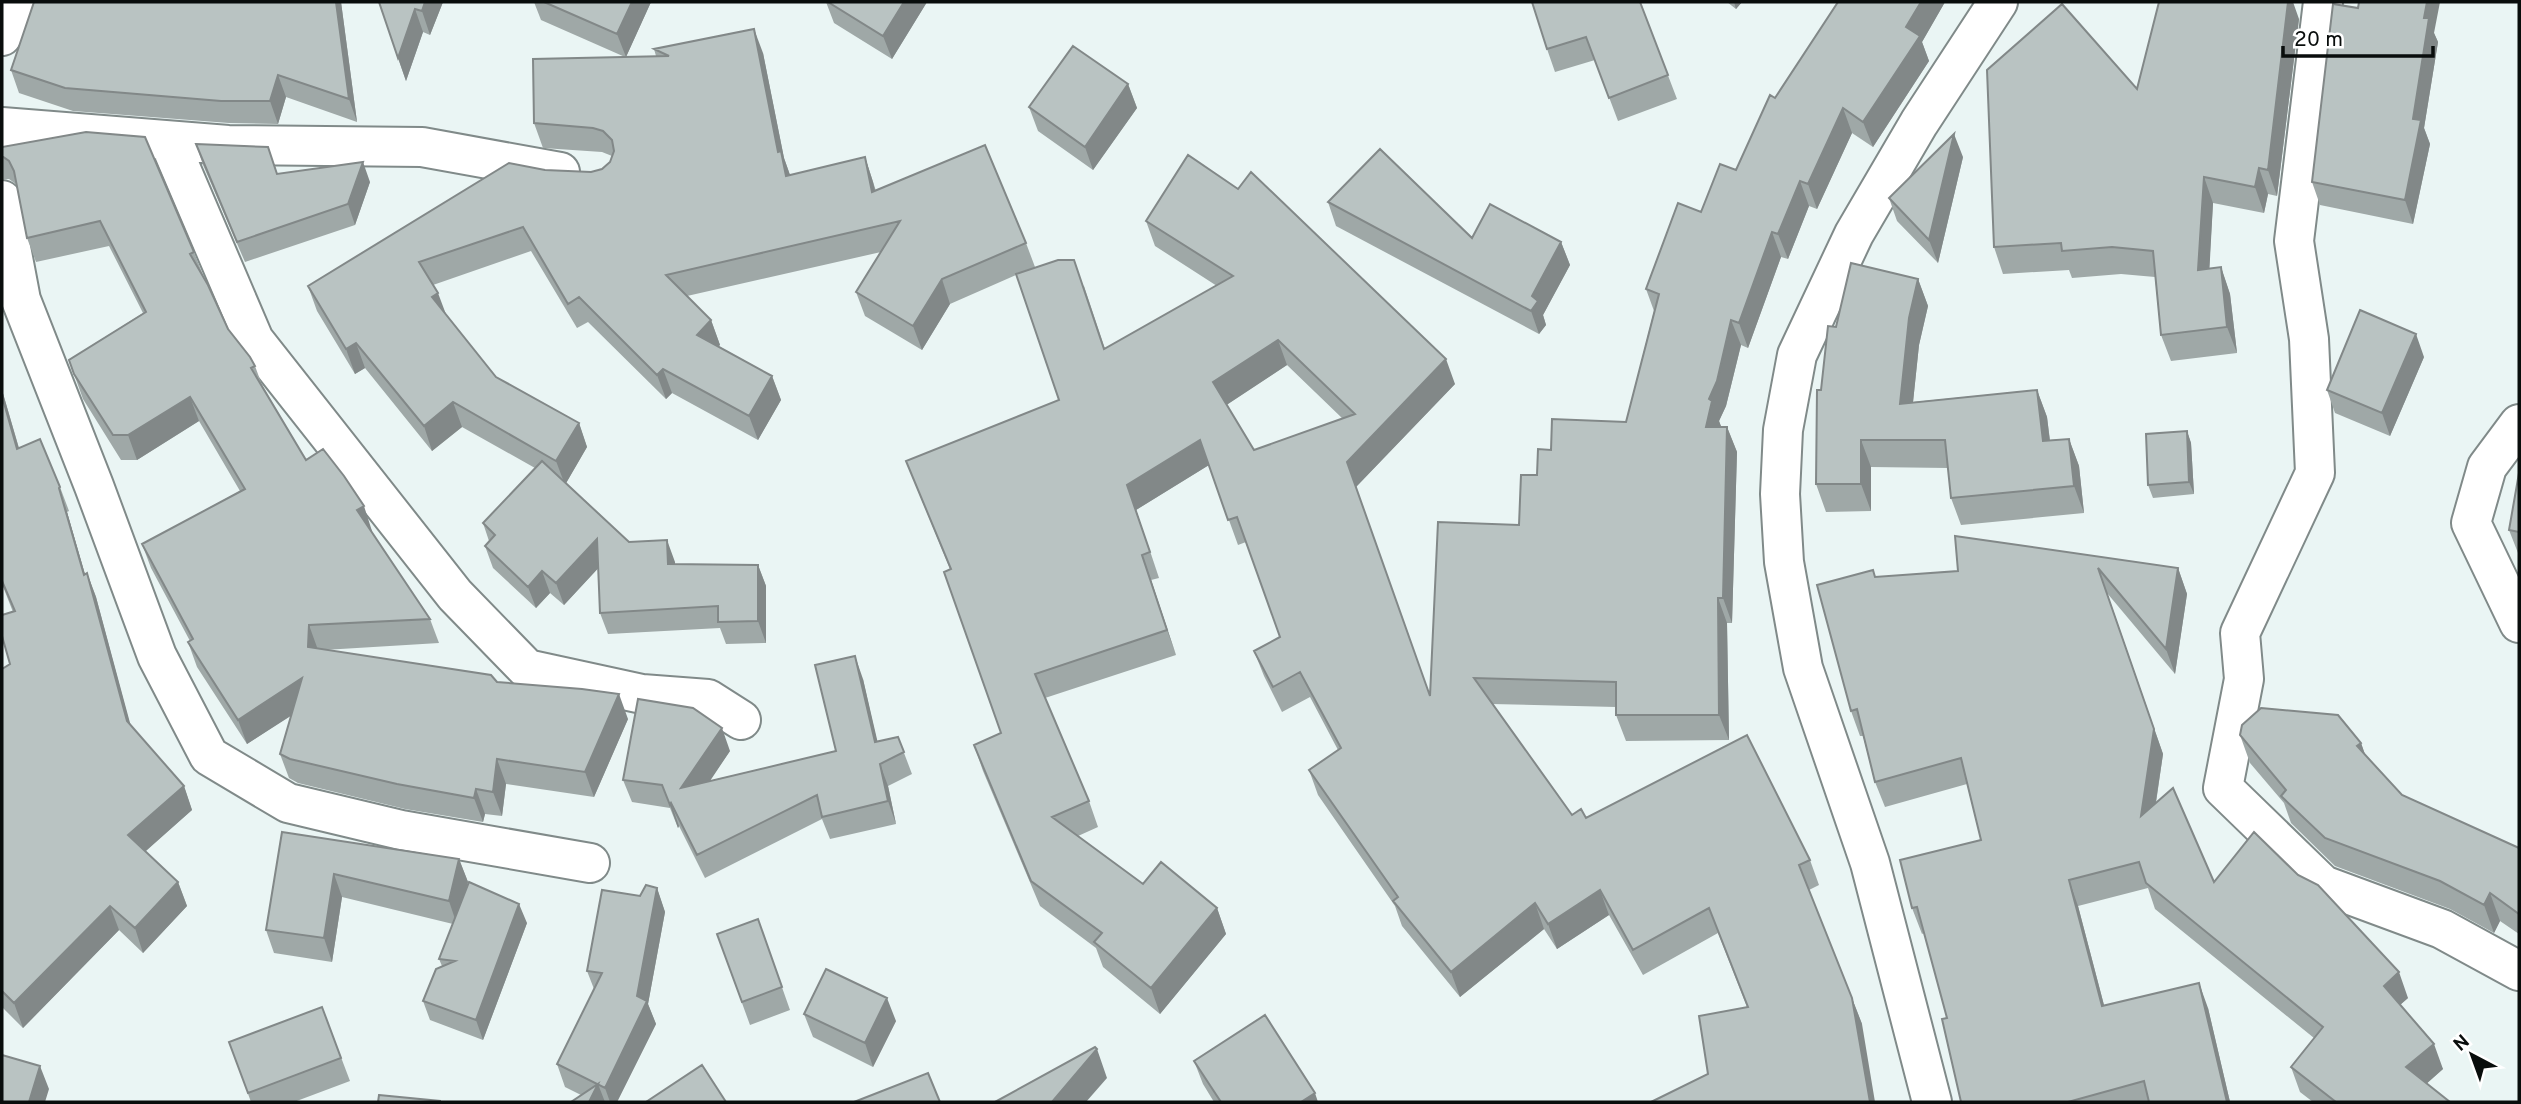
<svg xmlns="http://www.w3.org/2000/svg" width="2521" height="1104" viewBox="0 0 2521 1104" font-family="Overpass,sans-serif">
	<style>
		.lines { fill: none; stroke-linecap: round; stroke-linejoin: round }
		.minor-casing { stroke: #808a89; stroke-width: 42 }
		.primary-casing { stroke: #808a89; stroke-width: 42 }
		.minor { stroke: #fff; stroke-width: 38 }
		.primary { stroke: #fff; stroke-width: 38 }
		.wall { fill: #9fa8a7; fill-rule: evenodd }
		.shaded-wall { fill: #828888 }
		.building { fill: #b9c3c2; stroke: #828888; stroke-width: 2; fill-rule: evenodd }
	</style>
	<rect width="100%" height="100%" fill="#eaf5f4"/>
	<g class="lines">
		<defs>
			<path id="minor" d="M2323,2L2294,241L2309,339L2315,473L2240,633L2244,679L2223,788L2323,885L2442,929L2519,971
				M2,36L23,2
				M2,127L228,145L422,147L560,172
				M169,141L254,340L455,595L527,669L642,694L708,699L741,720
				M2,200L21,300L94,486L157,656L209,756L288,803L401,830L590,863
				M2519,424L2487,467L2471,523L2519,623"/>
			<path id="primary" d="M1932,1102L1870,863L1803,668L1784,562L1780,494L1783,430L1797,355L1854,234L1919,123L1998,2"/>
		</defs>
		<use href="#minor" class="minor-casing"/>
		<use href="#primary" class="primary-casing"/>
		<use href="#minor" class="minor"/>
		<use href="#primary" class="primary"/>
	</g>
	<path class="wall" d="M341,2L357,122L286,97L278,124L229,123L73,111L19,93L11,70Z
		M379,2H443L430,35L423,32L406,81Z
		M534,2H651L626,57L656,56L654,49L763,53L784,158L790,175L865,157L876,191L1026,243L1035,267L1084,286L1105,349L1217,286L1155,246L1146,221L1455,384L1356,487L1430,696L1519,525L1537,475L1551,450L1626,422L1654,311L1646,289L1701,212L1736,170L1775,98L1838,2H1945L1922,42L1929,61L1873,147L1852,133L1817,209L1809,206L1788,259L1781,257L1748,348L1741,345L1726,406L1719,421L1721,427H1727L1737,452L1732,623H1727L1729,740L1626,741L1616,715V707L1492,704L1572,815L1810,860L1819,885L1809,890L1862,1024L1708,1074L1747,1007L1718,933L1643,975L1609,915L1557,949L1544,929L1460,997L1402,926L1395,906L1318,795L1309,770L1338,750L1310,697L1282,712L1264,676L1254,651L1280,637L1246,542L1238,545L1209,465L1136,510L1159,578L1151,580L1176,655L1045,698L1089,801L1098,827L1078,836L1143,884L1217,908L1226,934L1160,1014L1103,967L1096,948L1040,906L983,771L974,745L1001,733L950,569L916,486L906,461L1059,400L1016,275L950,304L922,350L865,316L856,292L881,252L687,296L711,320L720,345L718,346L772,376L781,400L758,440L672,393L666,399L588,322L577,328L531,251L433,285L446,315L496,377L579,423L587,447L566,483L629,542L675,562V564L758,565L766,586V643L726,644L720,628L608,634L600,613L598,568L564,605L550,593L536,608L493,568L485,546L489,541L483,523L535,468L462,427L432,451L365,368L355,374L317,311L308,286L545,170L591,172L602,169L610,162L612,156L602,152L543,148L534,123L625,57L541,20ZM1287,365L1343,419L1254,450L1226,405Z
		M826,2H927L892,59L834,23Z
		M1640,2L1677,99L1618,121L1595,60L1555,72L1547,49Z
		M1727,2H1742L1736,9Z
		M2299,19L2277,196L2268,194L2264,213L2213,203L2209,269L2221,267L2230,294L2237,353L2171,361L2161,335L2155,277L2121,274L2072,278L2069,270L2003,274L1994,247L2137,89Z
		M2434,33L2438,42L2424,128L2430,144L2413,224L2320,205L2312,182Z
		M1128,84L1137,108L1093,170L1038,131L1029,107Z
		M196,144L278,174L370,182L355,225L245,262L203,165Z
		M2,147L194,252L203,275L228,329L255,366L262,385L306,460L372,531H371L430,619L439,643L324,650L497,682L628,719L594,797L506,784L502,816L485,814L483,822L405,809L298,783L289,778L280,754L291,715L247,744L197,667L188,642L190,641L151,568L142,544L240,491L199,421L137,460H121L83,399L69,360L143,313L109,246L36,262L27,238L17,185L9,179H2Z
		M1963,157L1938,263L1897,221L1889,198Z
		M1328,202L1472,238L1561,242L1570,265L1543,315L1546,325L1539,334L1336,226Z
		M1918,279L1928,306L1919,345L1913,402L2037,390L2047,417L2050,440L2069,439L2079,466L2084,513L1961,525L1951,498L1948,468L1871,467V511L1826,512L1816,484L1821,390L1836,327Z
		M2424,357L2390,436L2335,413L2327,390Z
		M2,390L19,448L60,487L69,511L67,512L85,574L87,573L96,597L130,725L184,786L192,810L145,851L178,882L187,906L143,953L119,930L23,1028L2,1007V669L10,664L13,612L2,584Z
		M2187,431L2191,443L2194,494L2153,498L2148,485Z
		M2519,473V553H2518L2509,530Z
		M2178,568L2187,594L2175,674L2107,593L2163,754L2156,803L2214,882L2408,998L2400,1005L2443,1069L2426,1084L2450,1102H2313L2300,1092L2291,1067L2314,1038L2155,909L2148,888L2078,906L2104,1005L2208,1008L2230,1102H1961L1947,1018L1924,933L1922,934L1912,908L1981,840L1967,784L1885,807L1875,782L1863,736H1860L1851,711L1876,577L1958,571Z
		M863,679L877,742L898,737L912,774L888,786L896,824L830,839L822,819L705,878L679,826L678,828L670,808L632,802L623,780L730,751L709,781L836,751Z
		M2240,735L2361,743L2365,755L2402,795L2519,848V934L2500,921L2494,933L2450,909L2335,866L2291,823L2284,803L2250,763Z
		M282,832L459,859L468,882L466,889L527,923L483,1040L430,1020L423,1001L442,966L439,959L453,924L342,897L332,962L274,953L266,930Z
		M657,888L665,912L648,1004L656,1024L617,1102H571L581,1095L565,1087L557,1064L594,989L587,971L640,896Z
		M758,919L790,1010L750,1025L717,934Z
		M322,1007L350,1081L294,1102H251L229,1042Z
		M804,1014L896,1021L873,1067L813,1037Z
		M1194,1061L1318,1102H1214L1203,1084Z"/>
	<path class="shaded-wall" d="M336,2H341L357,122L349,99Z
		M425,2H443L430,35L422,11Z
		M632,2H651L626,57L617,34Z
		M904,2H927L892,59L883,36Z
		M1734,2H1742L1736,9Z
		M1921,2H1945L1922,42L1929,61L1873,147L1863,122L1906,27Z
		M2288,2H2293L2299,19L2277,196L2268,170Z
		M2427,2H2440L2434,33L2438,42L2424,128L2430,144L2413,224L2405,200L2424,18Z
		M415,9L423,32L406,81L398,58Z
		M754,29L763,53L784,158L790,175L795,200L778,152Z
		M278,75L286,97L278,124L270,101Z
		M1128,84L1137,108L1093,170L1085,147Z
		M1843,108L1852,133L1817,209L1808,184Z
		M1954,134L1963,157L1938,263L1929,240Z
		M865,157L873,182L881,216L872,192Z
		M363,162L370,182L355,225L348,204Z
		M2259,168L2268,194L2264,213L2255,187Z
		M2204,177L2213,203L2208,296L2198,270Z
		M1800,181L1809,206L1788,259L1778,234Z
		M1772,232L1781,257L1748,348L1739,323Z
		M1561,242L1570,265L1543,315L1546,325L1539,334L1531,311L1532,296Z
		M2221,267L2230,294L2237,353L2227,327Z
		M942,279L950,304L922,350L913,326Z
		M1918,279L1928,306L1919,345L1910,431L1900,404L1909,318Z
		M438,293L447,317L432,297Z
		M711,320L720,345L706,359L697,335Z
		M1731,320L1741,345L1726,406L1719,421L1721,426L1715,452L1706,427L1709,399Z
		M2416,334L2424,357L2390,436L2382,413Z
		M1278,340L1287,365L1222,408L1213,382Z
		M356,343L365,368L355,374L346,349Z
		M1446,359L1455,384L1356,487L1347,462Z
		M663,369L672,393L666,399L657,375Z
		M772,376L781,400L758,440L749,416Z
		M2,390L26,473L17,449L2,396Z
		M2037,390L2047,417L2053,468L2043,441Z
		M190,397L199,421L137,460L128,435Z
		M453,402L462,427L432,451L424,426Z
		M579,423L587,447L565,485L556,461Z
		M1727,427L1737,452L1732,623L1723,598Z
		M2187,431L2191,443L2194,494L2189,482Z
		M2069,439L2079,466L2084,513L2074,486Z
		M1200,440L1209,465L1136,510L1159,578L1127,485Z
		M1861,440L1871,467V511L1861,484Z
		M59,488L67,512L92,599L84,575Z
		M364,506L372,531L366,535L357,510Z
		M597,539L605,561L564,605L556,583Z
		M667,540L675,562L676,586L668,564Z
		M1142,555L1151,580L1176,655L1167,630Z
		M758,565L766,586V643L758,621Z
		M2178,568L2187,594L2175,674L2166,649Z
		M542,571L550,593L536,608L528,587Z
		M87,573L96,597L136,745L127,721Z
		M2107,593L2163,754L2150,841L2141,816Z
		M1718,598L1727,623L1729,740L1719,715Z
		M309,625L318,650L308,647Z
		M855,656L863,679L883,765L875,742Z
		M302,678L311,703L247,744L238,720Z
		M619,694L628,719L594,797L585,772Z
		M722,728L730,751L690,811L681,788Z
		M2361,743L2371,771L2357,746Z
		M497,759L506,784L502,816L493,792Z
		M880,764L888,786L896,824L888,801Z
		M184,786L192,810L137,859L128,835Z
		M476,789L485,814L483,822L474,798Z
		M671,803L679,826L678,828L670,805Z
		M459,859L468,882L457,925L449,901Z
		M334,874L342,897L332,962L324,938Z
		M2069,880L2078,906L2111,1032L2102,1006Z
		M178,882L187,906L143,953L135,928Z
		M657,888L665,912L648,1004L656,1024L617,1102H610L605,1088L637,996Z
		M1600,890L1609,915L1557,949L1548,924Z
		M2490,893L2500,921L2494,933L2484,905Z
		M1535,903L1544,929L1460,997L1451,972Z
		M519,904L527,923L483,1040L476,1020Z
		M110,906L119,930L23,1028L14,1003Z
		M1217,908L1226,934L1160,1014L1151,988Z
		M2399,972L2408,998L2393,1011L2384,986Z
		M2199,983L2208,1008L2230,1102H2227Z
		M887,998L896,1021L873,1067L865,1043Z
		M1852,998L1862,1024L1875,1102H1870Z
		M2434,1044L2443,1069L2416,1093L2406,1067Z
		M1097,1049L1107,1078L1086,1102H1052Z
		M40,1066L49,1089L45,1102H29Z
		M598,1084L605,1102H589Z
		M1315,1093L1318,1102H1301Z"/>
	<path class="building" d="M34,2H336L349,99L278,75L270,101H221L65,88L11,70Z
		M379,2H425L422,11L415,9L398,58Z
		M544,2H632L617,34Z
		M828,2H904L883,36Z
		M1532,2H1640L1668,75L1609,98L1586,37L1547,49Z
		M1838,2H1921L1906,27L1920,36L1863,122L1843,108L1808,184L1800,181L1778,234L1772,232L1739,323L1731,320L1717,381L1709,399L1712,401L1706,427H1727L1723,598H1718L1719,715H1616V682L1474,678L1572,815L1581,809L1586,818L1747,735L1810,860L1799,865L1852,998L1870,1102H1651L1708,1074L1699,1016L1748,1007L1709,908L1633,950L1600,890L1548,924L1535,903L1451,972L1393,901L1398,897L1309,770L1341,748L1300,672L1273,687L1254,651L1280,637L1237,517L1228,520L1200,440L1127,485L1150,552L1142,555L1167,630L1035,674L1089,801L1052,817L1143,884L1161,862L1217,908L1151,988L1094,942L1102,933L1031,881L974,745L1001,733L944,572L951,569L906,461L1059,400L1016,274L1058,260H1074L1104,349L1233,276L1146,221L1188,155L1238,189L1251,172L1446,359L1347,462L1430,696L1438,522L1519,525L1521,475H1537L1538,449L1551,450L1552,419L1626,422L1659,294L1646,289L1678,203L1701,212L1720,164L1736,170L1770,95L1775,98ZM1278,340L1355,414L1254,450L1213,382Z
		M2159,2H2288L2268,170L2259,168L2255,187L2204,177L2198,270L2221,267L2227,327L2161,335L2153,251L2112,247L2062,251L2061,243L1994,247L1987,70L2062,4L2137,89Z
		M2359,2H2427L2424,18H2429L2413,119L2421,120L2405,200L2312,182L2333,4L2358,8Z
		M754,29L778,152L781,151L786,176L865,157L872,192L985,145L1026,243L942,279L913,326L856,292L900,221L666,275L711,320L697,335L772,376L749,416L663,369L657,375L579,297L568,304L523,227L419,262L438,293L432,297L496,377L579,423L556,461L453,402L424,426L356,343L346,349L308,286L509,163L545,170L591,172L602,169L610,162L614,151L612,140L603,131L593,128L534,123L533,59L669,56L654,49Z
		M1073,46L1128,84L1085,147L1029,107Z
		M86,132L145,137L194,252L190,254L208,285L228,329L250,357L255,366L251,368L306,460L323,449L344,476L364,506L357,510L430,619L309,625L308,647L491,675L497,682L582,689L619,694L585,772L497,759L493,792L476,789L474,798L397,784L290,759L280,754L302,678L238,720L188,642L193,639L142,544L245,489L190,397L128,435H113L74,374L69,360L146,312L100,221L27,238L14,171L9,161L2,156V147Z
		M1954,134L1929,240L1889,198Z
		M196,144L268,147L277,174L363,162L348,204L237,242Z
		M1380,149L1472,238L1490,204L1561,242L1532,296L1538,301L1531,311L1328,202Z
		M1851,263L1918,279L1909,318L1900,404L2037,390L2043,441L2069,439L2074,486L1951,498L1945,440H1861V484H1816L1817,390H1821L1828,326L1836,327Z
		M2360,310L2416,334L2382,413L2327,390Z
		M2,396L17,449L40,439L60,487L59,488L84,575L87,573L127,721L184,786L128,835L178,882L135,928L110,906L14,1003L2,991V669L10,664L2,636V615L15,611L2,581Z
		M2187,431L2189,482L2148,485L2146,434Z
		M542,461L629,542L667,540L668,564L758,565V621L718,622V606L600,613L597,539L556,583L542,571L528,587L485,546L495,535L483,523Z
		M2519,473V532L2509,530Z
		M1955,536L2178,568L2166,649L2098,568L2154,729L2141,816L2173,788L2214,882L2254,832L2298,875L2318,885L2399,972L2384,986L2434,1044L2406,1067L2450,1102H2336L2291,1067L2323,1027L2146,883L2139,862L2069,880L2102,1006L2199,983L2227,1102H2149L2144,1081L2068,1102H1961L1942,1019L1947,1018L1917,907L1912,908L1900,860L1981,840L1961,758L1875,782L1857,709L1851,711L1817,585L1873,570L1875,577L1958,571Z
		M855,656L875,742L898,737L904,752L880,764L888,801L822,817L817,795L697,855L671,803L670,805L662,785L623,780L638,699L693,708L722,728L681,788L836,751L815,665Z
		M2261,708L2338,715L2361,743L2357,746L2402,795L2519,848V914L2490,893L2484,905L2440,881L2325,838L2281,796L2286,790L2240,735L2242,725Z
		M282,832L459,859L449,901L334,874L324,938L266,930Z
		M469,882L519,904L476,1020L423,1001L436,969L455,961L439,959Z
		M646,885L657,888L637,996L647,1001L605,1088L557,1064L602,973L587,971L602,890L640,896Z
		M758,919L782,987L742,1002L717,934Z
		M826,969L887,998L865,1043L804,1014Z
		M322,1007L341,1058L248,1093L229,1042Z
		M1265,1015L1315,1093L1301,1102H1221L1194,1061Z
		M1095,1047L1097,1049L1052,1102H995Z
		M2,1055L40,1066L29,1102H2Z
		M702,1065L726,1102H646Z
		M928,1073L940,1102H854Z
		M598,1084L589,1102H571Z
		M379,1095L440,1101V1102H378Z"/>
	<rect width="2521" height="1104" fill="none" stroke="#090d0c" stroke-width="7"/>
	<g transform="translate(2472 1055) rotate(319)" stroke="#ffffff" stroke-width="5" paint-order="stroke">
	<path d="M0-5L12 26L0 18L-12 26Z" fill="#090d0c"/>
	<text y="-10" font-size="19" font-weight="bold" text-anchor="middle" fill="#090d0c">N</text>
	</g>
	<path d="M2283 46v10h150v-10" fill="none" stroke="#090d0c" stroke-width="3.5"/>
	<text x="2294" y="46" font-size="21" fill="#090d0c" stroke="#ffffff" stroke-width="5" paint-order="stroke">20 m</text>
</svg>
